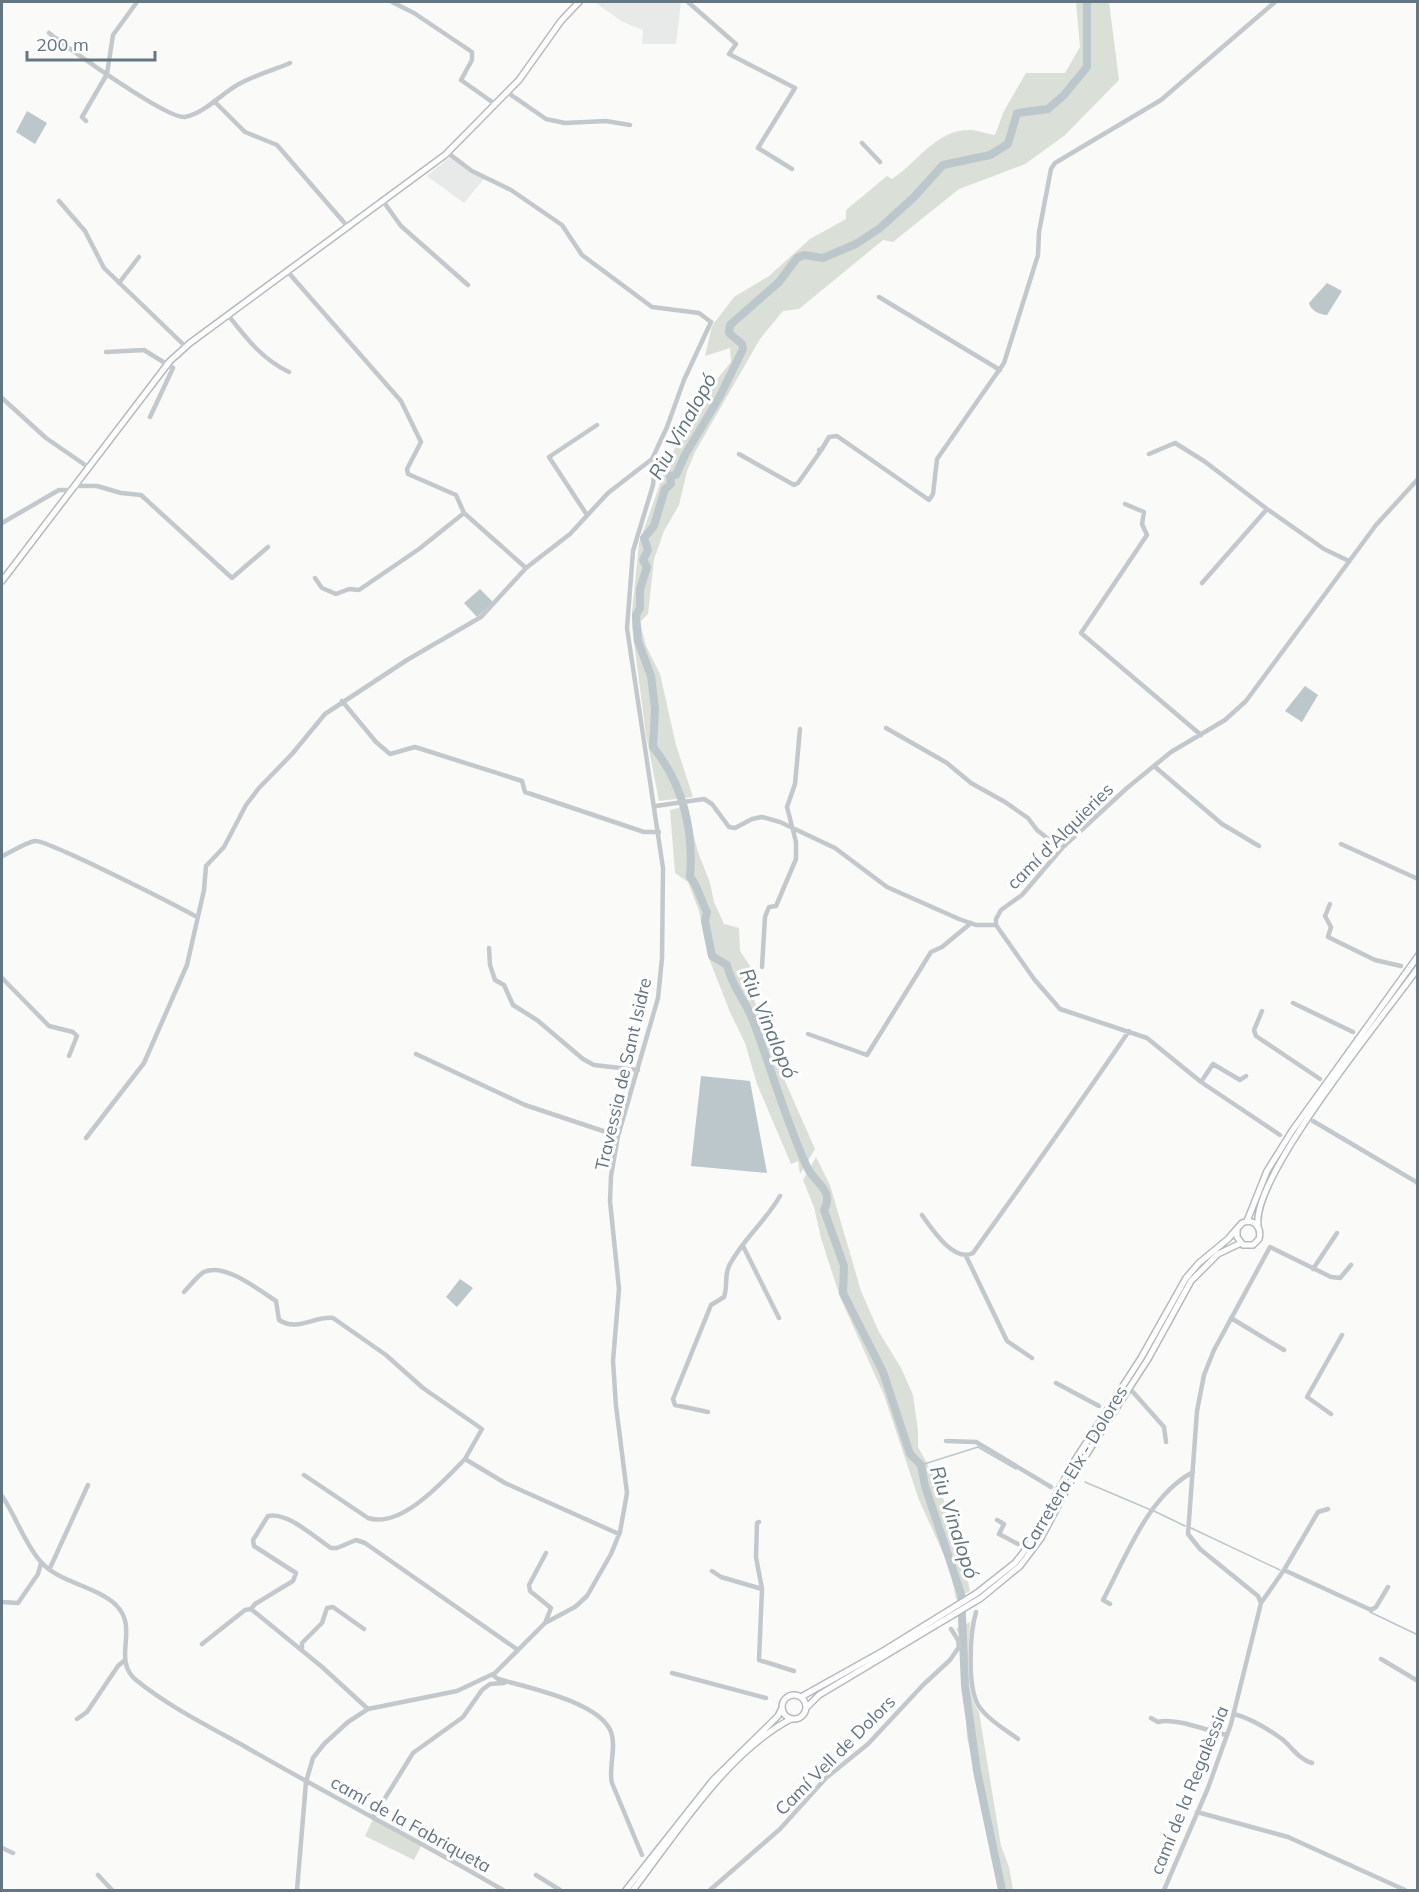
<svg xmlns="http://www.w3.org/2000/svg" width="1419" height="1892" viewBox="0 0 1419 1892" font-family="Mulish,sans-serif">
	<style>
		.built { fill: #e8e9e9 }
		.green { fill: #dadfd7 }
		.water { fill: #bbc7cb }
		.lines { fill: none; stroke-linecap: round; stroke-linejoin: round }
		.stream { stroke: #bbc7cb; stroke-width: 1.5 }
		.river { stroke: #bbc7cb; stroke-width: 8 }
		.major-casing { stroke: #b5babe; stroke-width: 8 }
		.minor { stroke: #c3c8cc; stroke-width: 4.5 }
		.major { stroke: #fff; stroke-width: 5 }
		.labels { text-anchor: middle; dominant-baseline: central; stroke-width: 6; stroke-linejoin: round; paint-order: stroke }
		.street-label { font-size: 18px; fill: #657683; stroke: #fff }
		.water-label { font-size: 20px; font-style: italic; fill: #60757c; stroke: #fff }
	</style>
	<rect width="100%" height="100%" fill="#fafaf8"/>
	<path class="built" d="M594,2H681L676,44H642L643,30L623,22Z
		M450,157L484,179L464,203L427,176Z"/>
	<path class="green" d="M1076,2H1109L1119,80L1064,136L1025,164L959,189L893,242L883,240L799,309L783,311L760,339L695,452L687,471L679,505L664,531L654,559L648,614L640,622L646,646L660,674L676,745L693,797L659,801L646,735L632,627V612L639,543L667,464L678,442L686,406L699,402L731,362L730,348L705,356L712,326L734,297L769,276L810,239L846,219V210L887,176L892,179C918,162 937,128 972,130C979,131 988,134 995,135L1004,111L1026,73H1065L1080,47Z
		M686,806L698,852L710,883L714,902L724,924L739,928L740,951L754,972L751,990L769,1045L815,1149L800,1174L798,1161L791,1164L757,1084L745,1043L730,1012L708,956L699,911L688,882L675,873L670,810Z
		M816,1157L830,1185L861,1291L879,1332L901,1368L913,1395L918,1431V1447L934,1476L956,1530L970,1591L956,1599L949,1566L919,1500L884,1395L840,1297L821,1238L814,1207L803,1180Z
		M970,1622C969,1648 963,1690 979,1712L1001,1846L1009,1867L1013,1890H999L967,1737L961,1638L956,1629Z
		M373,1819L421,1846L414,1860L365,1836Z"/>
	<path class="water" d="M27,111L47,123L35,144L16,132Z
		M1327,283L1342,291L1327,315C1320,315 1310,310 1309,303Z
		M480,589L493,602L477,617L464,603Z
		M1305,686L1318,695L1302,722L1285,711Z
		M701,1076L750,1081L767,1173L691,1166Z
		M460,1279L473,1288L457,1307L446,1297Z"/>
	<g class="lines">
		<path class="stream" d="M921,1465L978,1447L1016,1469
			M1085,1482L1151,1510
			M1154,1511L1185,1526
			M1191,1528L1280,1570
			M1370,1612L1418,1635"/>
		<path class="river" d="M1002,1890L977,1771L965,1686L961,1594L925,1486L921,1465L910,1454L883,1372L843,1293L844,1266L824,1210C835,1190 814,1183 807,1167C786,1121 772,1071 754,1023C747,1002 732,988 727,965L712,956L705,921L707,912C700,900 699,887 690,877C694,831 683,784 653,747L655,709L651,676L638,641L636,615L640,608V589L647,567L643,560L648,550L644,538L654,526L665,489L671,484L670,476L676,475L685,455L720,396L743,349L742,344L729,333L730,325L779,282L797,258L804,255L823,258L856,244L880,228L914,197L943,165L990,155L1008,144L1017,113L1048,109L1064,95L1087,67V2"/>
		<defs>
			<path id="major" d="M2,581L170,361L190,343L445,155L519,80L561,21L579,2
				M1247,1221L1267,1171L1292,1131L1418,956
				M1258,1225C1252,1175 1384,1016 1418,968
				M782 1707a12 12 0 1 1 24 0a12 12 0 1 1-24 0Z
				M801,1697L885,1650L977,1593L1015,1563L1029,1545L1075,1460L1141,1358L1186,1278L1199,1263L1228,1239L1242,1223C1254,1218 1262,1227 1259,1239L1253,1245H1243L1237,1237V1229
				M807,1707L819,1695L981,1598L1020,1566L1041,1538L1079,1466L1148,1359L1191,1281L1218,1254L1241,1243
				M626,1890L713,1780L778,1716L782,1708
				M633,1890C676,1834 727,1752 791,1719"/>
		</defs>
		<use href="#major" class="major-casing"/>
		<path class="minor" d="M392,2L414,13L472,52V60L461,80L495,104
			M688,2L736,44L729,54L795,88L758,148L792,169
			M49,33C67,47 168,120 185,117C205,113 222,93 239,84C255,75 274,70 290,63
			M507,92L546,119L565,123L606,121L630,125
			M214,101L245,132L277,145L348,227
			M86,121L82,117L107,74L113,35L137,2
			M862,143L880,162
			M59,201L85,231L104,268L186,347
			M383,201L401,226L468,285
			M287,271L401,401L421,442L407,469L408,474L456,495L464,513L526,568
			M119,283L139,257
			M879,297L1000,370
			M228,315C246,338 262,359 289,372
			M106,352L144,350L173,368L150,417
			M2,398L46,438L88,467
			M819,450L822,449L829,437L837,436L929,500L933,494L937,459L1004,363L1038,255L1039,232L1051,169L1055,163L1161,100L1275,2
			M739,454L794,485L798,483L822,449
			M1149,454L1175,443L1204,461L1267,509
			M74,486H97L121,493L141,495L232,578L268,547
			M1125,504L1144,512L1142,524L1147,535L1081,633L1201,735
			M587,515L549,457L597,425
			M2,523L59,490H71
			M315,578L322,588L336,594L349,589L359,590L419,549L464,513
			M1202,583L1267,509L1324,549L1349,561
			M342,701L376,742L390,754L415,747L522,781L525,792L644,832H659
			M886,728L947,763L971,783L1005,802L1028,818L1037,830L1061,849
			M1154,766L1222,824L1259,846
			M656,806L704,799L712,804L729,827L735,828L752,819L762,817L780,822L835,848L887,887L959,919L976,925H996
			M1341,844L1418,879
			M2,856C12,852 24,843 35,841C46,839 179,907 197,917
			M1330,904L1325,916L1331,927L1328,937L1375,960L1401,966
			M489,948L490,965L495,980L504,985L513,1005L537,1020L583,1059L594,1065L638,1070
			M762,967L765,917L769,907L776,906L796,859V842L787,807L795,784L800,729
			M2,978L49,1026L73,1032L77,1036L69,1056
			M1293,1003L1353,1032
			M1262,1011L1254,1030L1256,1036L1320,1079
			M808,1034L867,1055L931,952L942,947L971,923
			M416,1054L525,1105L618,1136
			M1201,1082L1213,1064L1240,1080L1246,1076
			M1313,1121L1418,1183
			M1280,1135L1201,1082L1147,1038L1060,1009L1034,979L996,925V919L1001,910L1022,895L1063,847L1127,788L1171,752L1225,720L1246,701L1376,525L1418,479
			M86,1138L144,1063L187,965L204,890L206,866L224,847L246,805L259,788L292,754L325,714L407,660L481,617L526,568L570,534L608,493L652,459
			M922,1215C932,1229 954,1263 973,1253C1026,1179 1078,1106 1129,1031
			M743,1246L779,1318
			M966,1256L1007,1341L1032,1358
			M1313,1269L1337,1233
			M184,1292C190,1286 197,1276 204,1272C224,1262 259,1290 276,1301L279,1320C298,1332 313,1316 333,1318L386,1355L423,1388L482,1429L465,1459L505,1483L619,1534
			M1231,1318L1284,1350
			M1056,1383L1099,1406
			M1133,1392L1164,1427L1166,1442
			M708,1412L675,1405L673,1399L711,1305L724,1297C728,1286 724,1277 729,1266C742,1240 766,1221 780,1196
			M1331,1414L1307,1397L1342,1335
			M946,1441L976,1442L1051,1487
			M304,1475L368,1518C402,1529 444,1480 465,1459
			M2,1496C16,1516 24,1543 41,1562C58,1582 96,1586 116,1605C140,1629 111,1659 136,1680C168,1706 208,1726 244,1746C330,1796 418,1840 503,1890
			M997,1520L1004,1524L999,1534L1018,1544
			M759,1522L757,1523L756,1557L762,1589
			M50,1568L88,1485
			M1284,1570L1318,1512L1328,1509
			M712,1571L721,1577L762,1589L759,1660L794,1671
			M2,1602L18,1603L38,1574L41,1563
			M1261,1603L1284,1570L1371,1610L1376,1607L1388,1587
			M1110,1604L1103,1600C1126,1557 1148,1496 1193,1472
			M251,1609L255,1604L293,1581L296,1573L254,1546L253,1540L268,1516C288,1512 314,1537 331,1548H337L356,1540L365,1543L518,1650
			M976,1612C970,1632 966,1693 981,1709C990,1721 1006,1730 1018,1739
			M545,1623L551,1608L530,1591L529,1585L546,1553
			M202,1644L245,1610L251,1609L321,1666L368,1709
			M302,1650V1643L322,1623L327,1608L333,1607L364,1629
			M1381,1659L1418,1681
			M672,1673L766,1698
			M493,1675L498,1679C526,1687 600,1702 611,1732C617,1748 608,1767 612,1783L642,1855
			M1234,1714C1250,1718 1268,1729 1282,1739C1292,1747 1298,1759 1312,1763
			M1151,1718L1158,1722C1174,1717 1208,1731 1227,1735
			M77,1719L87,1712L118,1666L125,1660
			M1197,1812L1288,1837L1405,1890
			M374,1816L413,1753L463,1717L482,1690L490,1684L504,1683
			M2,1848L13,1853
			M98,1875L112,1890
			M536,1875L560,1890
			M297,1890L306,1782L313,1758L324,1744L348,1722L368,1709L457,1691L495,1673L545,1623L575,1607L587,1596L611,1554L620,1532L627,1493L616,1406L613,1361L619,1289L610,1201L611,1176L618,1136L658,998L662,958L663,868L627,628L633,551L653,485L655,465L652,459L667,427L684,380L711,322L699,313L652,307L582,255L562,225L511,190L472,171L448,153
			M710,1890L780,1829L826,1778L868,1744L923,1685L950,1660L959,1647L958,1640L951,1629
			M1164,1890L1208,1788L1231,1724L1261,1603L1258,1596L1200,1549L1188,1534L1197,1411L1204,1375L1214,1350L1270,1247L1331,1277L1340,1278L1351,1265"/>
		<use href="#major" class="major"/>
	</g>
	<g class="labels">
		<g class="street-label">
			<text transform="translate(1060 836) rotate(-45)">camí d'Alquieries</text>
			<text transform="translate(623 1074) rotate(-77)">Travessia de Sant Isidre</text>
			<text transform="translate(1074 1468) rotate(-59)">Carretera Elx - Dolores</text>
			<text transform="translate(835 1755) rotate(-45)">Camí Vell de Dolors</text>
			<text transform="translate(1189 1790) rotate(-68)">camí de la Regalèssia</text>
			<text transform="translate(411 1824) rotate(29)">camí de la Fabriqueta</text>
		</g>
		<g class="water-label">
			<text transform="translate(682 426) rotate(-61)">Riu Vinalopó</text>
			<text transform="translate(769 1023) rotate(67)">Riu Vinalopó</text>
			<text transform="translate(955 1522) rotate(72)">Riu Vinalopó</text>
		</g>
	</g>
	<rect width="1419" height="1892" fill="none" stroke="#657683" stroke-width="6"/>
	<path d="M27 51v9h128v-9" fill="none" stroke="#657683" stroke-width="3"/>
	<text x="36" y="51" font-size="18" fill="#657683" stroke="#ffffff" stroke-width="4.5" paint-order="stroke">200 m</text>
</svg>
